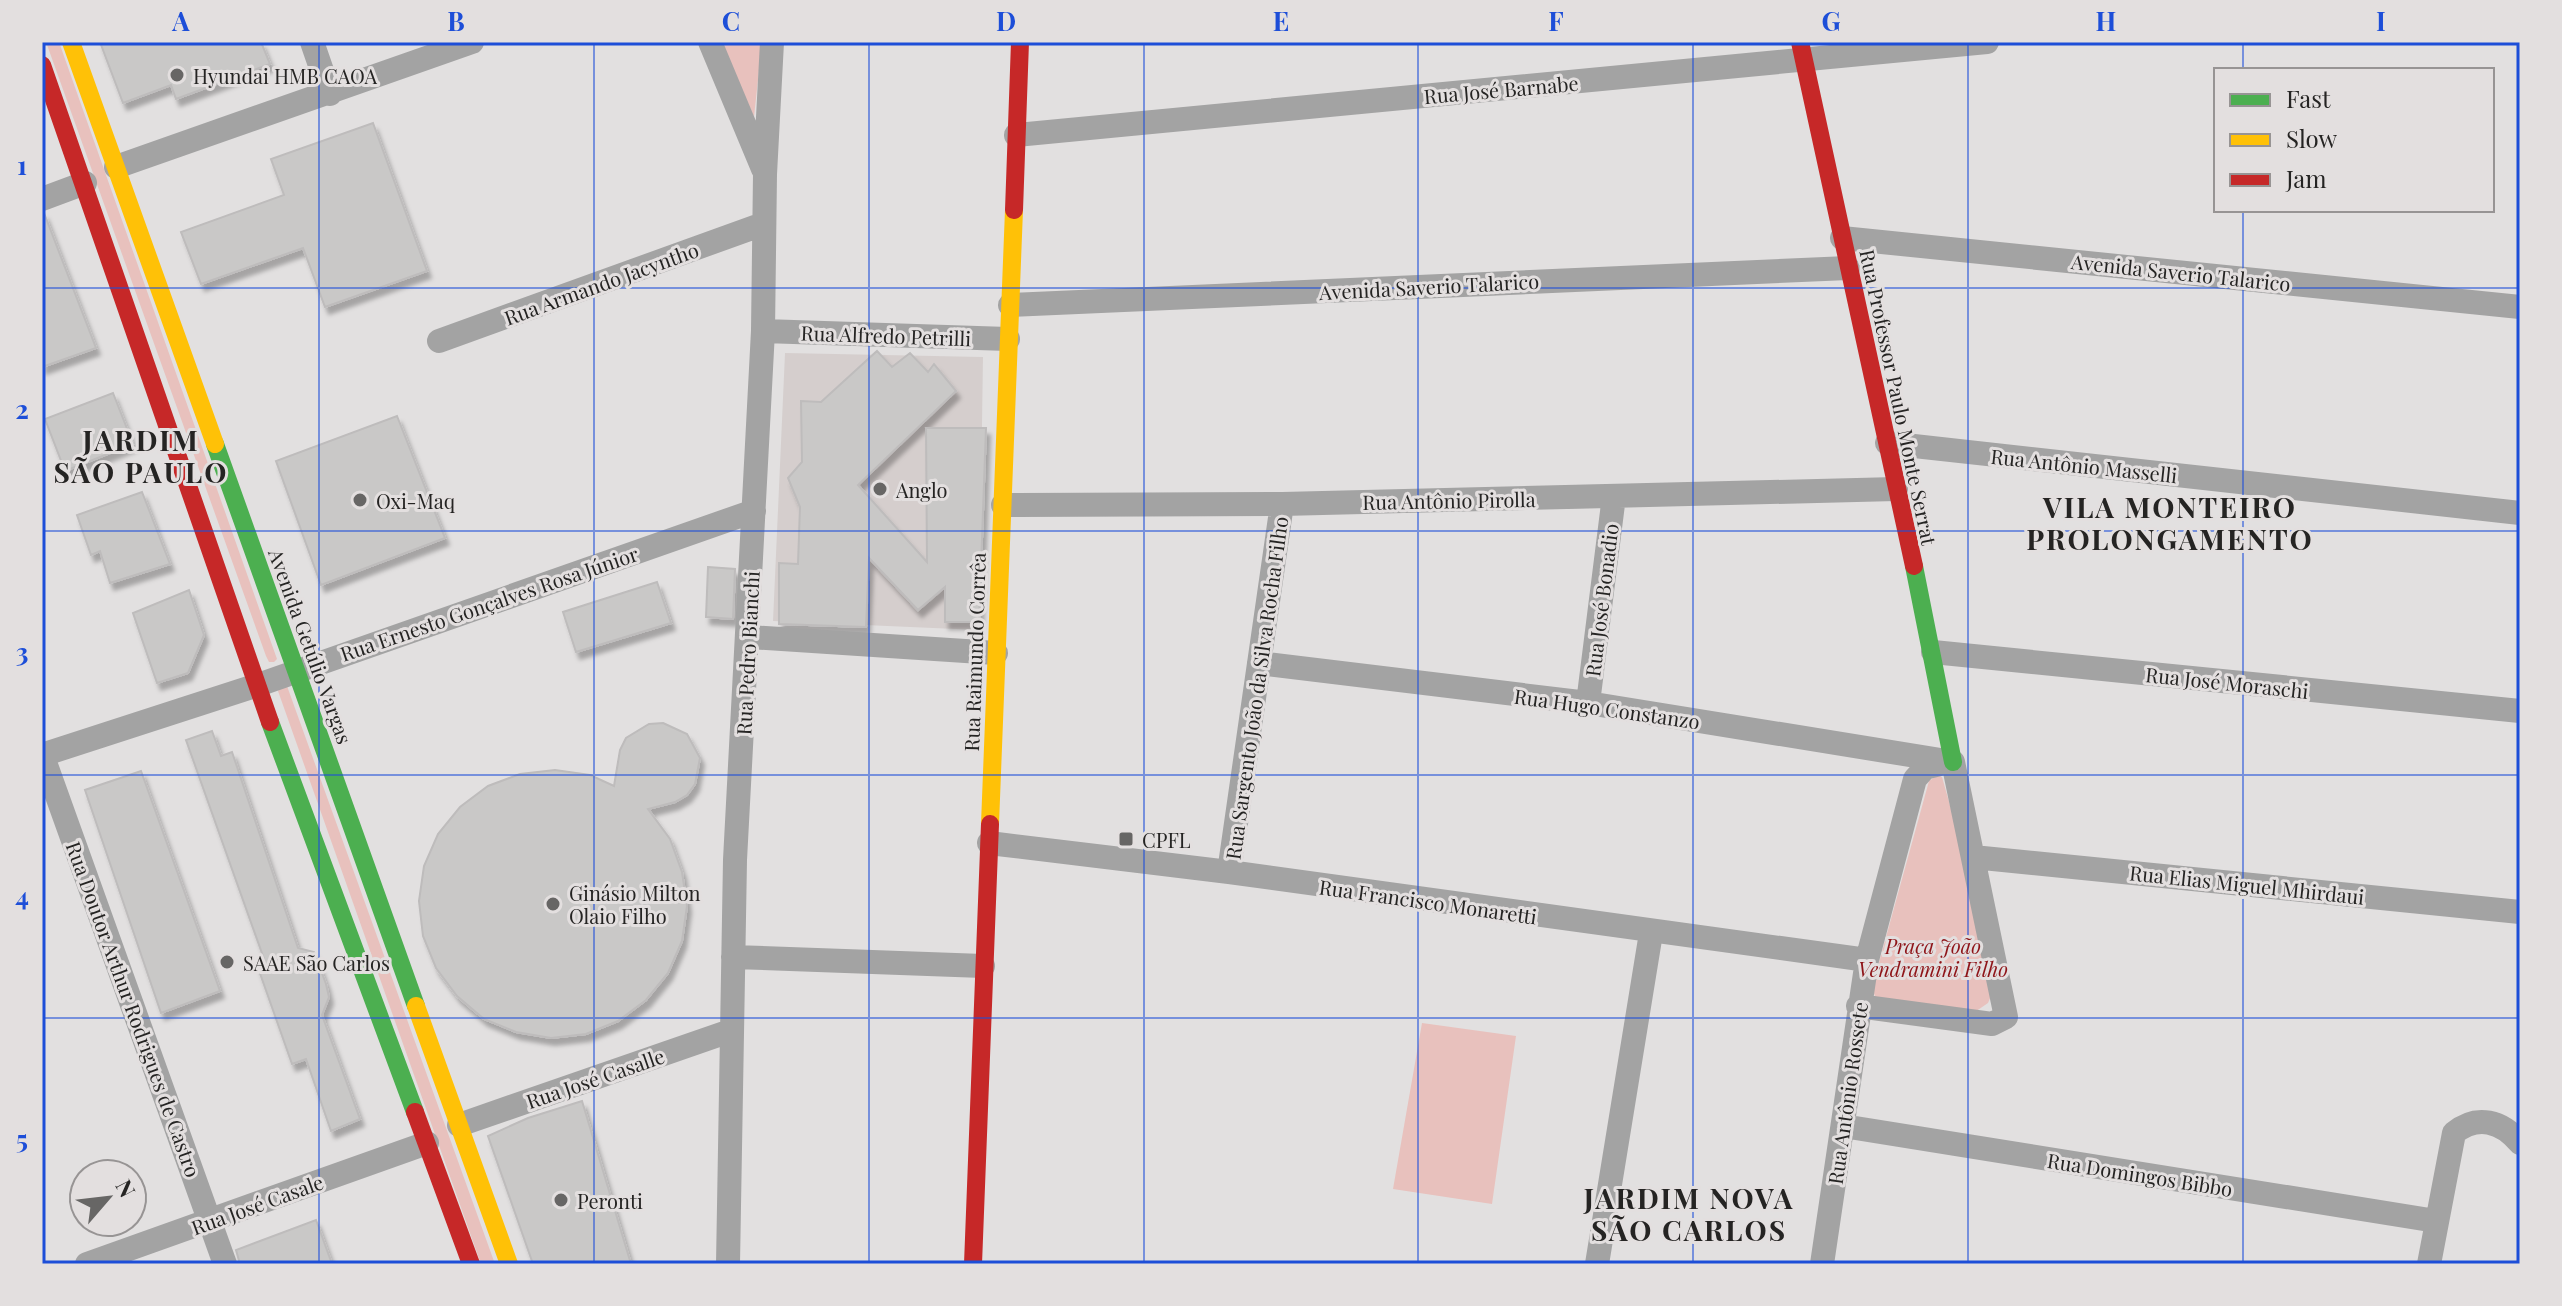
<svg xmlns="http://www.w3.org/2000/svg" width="2562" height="1306" viewBox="0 0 2562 1306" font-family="'Playfair Display',serif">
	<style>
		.built { fill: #d5cecd }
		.green { fill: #e8c1bd }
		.building { fill: #c9c8c7; stroke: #bebcbc; stroke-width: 2; filter: url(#shadow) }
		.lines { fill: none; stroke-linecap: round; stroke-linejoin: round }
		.street { stroke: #a3a3a3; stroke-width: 24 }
		.fast { stroke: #4caf50; stroke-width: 18 }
		.slow { stroke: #ffc107; stroke-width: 18 }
		.jam { stroke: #c62828; stroke-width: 18 }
		.grid { fill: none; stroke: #1d4ed8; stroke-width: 2; stroke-opacity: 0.55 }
		.poi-dot { fill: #676665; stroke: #e3dfdf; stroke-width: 3 }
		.labels { text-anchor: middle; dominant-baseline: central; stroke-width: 6; stroke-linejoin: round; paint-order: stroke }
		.poi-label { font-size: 20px; fill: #252423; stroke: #e3dfdf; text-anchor: start }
		.street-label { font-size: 20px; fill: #252423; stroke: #e3dfdf }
		.park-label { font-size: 20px; font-style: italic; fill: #8e1418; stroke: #e3dfdf }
		.district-label { font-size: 28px; font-weight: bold; letter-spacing: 2px; fill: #252423; stroke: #e3dfdf }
		.neatline { fill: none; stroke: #1d4ed8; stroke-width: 3 }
		.grid-label { font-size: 26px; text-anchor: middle; font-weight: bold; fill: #1d4ed8 }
	</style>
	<defs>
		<filter id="shadow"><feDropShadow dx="4" dy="7" stdDeviation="2" flood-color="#0004"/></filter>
	</defs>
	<rect width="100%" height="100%" fill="#e2e0e0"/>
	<path class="built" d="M785,353L983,357L979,630L773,621Z"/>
	<path class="green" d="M46,42H59L277,659L274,662H269L266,656Z
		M721,42H762L754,117Z
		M282,685L287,686L495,1264H481L278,691Z
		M1938,775L1942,777L1959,837L1991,996L1988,1003L1972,1014L1876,999L1872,988L1929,781Z
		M1422,1023L1516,1036L1492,1204L1393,1189Z"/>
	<path class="building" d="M100,42H261L270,64L176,99L171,85L123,103Z
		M373,123L427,271L325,307L303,248L201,284L181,232L284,195L271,159Z
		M44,213L96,348L42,367V214Z
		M877,351L892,367L910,353L928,372L934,364L956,391L858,485L927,562L926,428H986L979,622H945V587L918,610L869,558L866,627L779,624V563L798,564L800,507L788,478L802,462L801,401L821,402Z
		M113,393L133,444L65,471L45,419Z
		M397,416L445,538L321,585L276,461Z
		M142,492L170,564L110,583L100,551L91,555L77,515Z
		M708,567L735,569L733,619L706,617Z
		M657,582L671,623L576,652L563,612Z
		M189,590L204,635L188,673L157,683L133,613Z
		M663,723L687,734L700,758L695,784L687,795L675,802L648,809L670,839L682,872L687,906L682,941L668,973L646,1000L618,1021L586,1034L551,1038L516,1032L484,1019L457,996L436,968L423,936L419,901L424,866L438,834L460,807L488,786L520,774L555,770L590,775L614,786L620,750L626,738L649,724Z
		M212,731L221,756L232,752L298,948L314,952L326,984L329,997L322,1015L360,1119L331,1131L306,1059L292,1064L256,962L264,959L186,740Z
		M141,771L220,991L161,1013L85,790Z
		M582,1101L631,1264H533L488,1136L528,1118Z
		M316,1220L332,1264H240L236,1250Z"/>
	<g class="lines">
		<path class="street" d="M312,42L330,94
			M710,42L763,169
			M1016,135L1987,42
			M116,167L472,42
			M42,199L85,183
			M1842,238L2520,307
			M1010,305L1848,268
			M763,331L1008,339
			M439,341L763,224
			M1887,443L2520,513
			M1003,505L1282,504L1896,489
			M749,637L996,653
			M1933,652L2520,711
			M1259,663L1588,703L1953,762
			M1588,703L1614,496
			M42,754L225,1264
			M42,755L258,685L754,511
			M989,843L1229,872L1867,960
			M1973,857L2520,912
			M1229,872L1282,504
			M733,957L983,966
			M1858,1006L1992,1024L2006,1017L1953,762
			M459,1125L730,1031
			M1843,1126L2436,1221
			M87,1264L427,1143
			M728,1264L735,860L763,331L765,174L772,42
			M1597,1264L1651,933
			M1822,1264L1867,960L1915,779L1925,768L1948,762
			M2429,1264L2454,1133C2477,1114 2502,1121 2520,1143"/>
		<path class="fast" d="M215,444L416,1006
			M1914,566L1953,762
			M270,722L415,1112"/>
		<path class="slow" d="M71,42L215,444
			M990,824L1014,210
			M416,1006L509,1264"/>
		<path class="jam" d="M1800,42L1914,566
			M42,65L270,722
			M1014,210L1020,42
			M415,1112L471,1264
			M973,1264L990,824"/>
	</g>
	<path class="grid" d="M319,42V1264M594,42V1264M869,42V1264M1144,42V1264M1418,42V1264M1693,42V1264M1968,42V1264M2243,42V70M2243,210V1264M42,288H2520M42,531H2520M42,775H2520M42,1018H2520"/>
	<g class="poi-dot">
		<circle cx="177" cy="75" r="8"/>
		<circle cx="880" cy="489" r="8"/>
		<circle cx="360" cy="500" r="8"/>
		<rect x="1118" y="831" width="16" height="16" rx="4"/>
		<circle cx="553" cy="904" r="8"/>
		<circle cx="227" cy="962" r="8"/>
		<circle cx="561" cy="1200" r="8"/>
	</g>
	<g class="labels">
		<g class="poi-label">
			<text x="193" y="75">Hyundai HMB CAOA</text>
			<text x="896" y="489">Anglo</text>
			<text x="376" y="500">Oxi-Maq</text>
			<text x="1142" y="839">CPFL</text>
			<text x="569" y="892">Ginásio Milton<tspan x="569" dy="23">Olaio Filho</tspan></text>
			<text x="243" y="962">SAAE São Carlos</text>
			<text x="577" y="1200">Peronti</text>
		</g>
		<g class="street-label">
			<text transform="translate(1501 89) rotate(-5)">Rua José Barnabe</text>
			<text transform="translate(2181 272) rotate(6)">Avenida Saverio Talarico</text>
			<text transform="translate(601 283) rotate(-20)">Rua Armando Jacyntho</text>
			<text transform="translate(1429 286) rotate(-3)">Avenida Saverio Talarico</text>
			<text transform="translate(886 335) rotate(2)">Rua Alfredo Petrilli</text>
			<text transform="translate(1899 397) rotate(78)">Rua Professor Paulo Monte Serrat</text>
			<text transform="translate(2084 465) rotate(6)">Rua Antônio Masselli</text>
			<text transform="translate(1449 500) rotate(-1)">Rua Antônio Pirolla</text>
			<text transform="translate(1601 600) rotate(-83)">Rua José Bonadio</text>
			<text transform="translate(489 603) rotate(-19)">Rua Ernesto Gonçalves Rosa Júnior</text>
			<text transform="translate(311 646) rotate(70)">Avenida Getúlio Vargas</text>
			<text transform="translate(974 652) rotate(-88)">Rua Raimundo Corrêa</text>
			<text transform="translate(747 653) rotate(-87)">Rua Pedro Bianchi</text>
			<text transform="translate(2227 682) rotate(6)">Rua José Moraschi</text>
			<text transform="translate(1256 688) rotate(-82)">Rua Sargento João da Silva Rocha Filho</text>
			<text transform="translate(1607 708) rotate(8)">Rua Hugo Constanzo</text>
			<text transform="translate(2247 884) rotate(6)">Rua Elias Miguel Mhirdaui</text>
			<text transform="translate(1428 901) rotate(8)">Rua Francisco Monaretti</text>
			<text transform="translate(134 1009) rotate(70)">Rua Doutor Arthur Rodrigues de Castro</text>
			<text transform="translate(595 1078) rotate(-19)">Rua José Casalle</text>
			<text transform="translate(1847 1093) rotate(-82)">Rua Antônio Rossete</text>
			<text transform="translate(2140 1174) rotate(9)">Rua Domingos Bibbo</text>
			<text transform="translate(257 1204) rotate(-20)">Rua José Casale</text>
		</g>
		<g class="park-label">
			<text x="1933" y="945">Praça João<tspan x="1933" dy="23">Vendramini Filho</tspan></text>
		</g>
		<g class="district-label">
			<text x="141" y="439">JARDIM<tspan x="141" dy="32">SÃO PAULO</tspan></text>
			<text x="2170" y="506">VILA MONTEIRO<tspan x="2170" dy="32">PROLONGAMENTO</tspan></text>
			<text x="1689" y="1197">JARDIM NOVA<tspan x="1689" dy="32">SÃO CARLOS</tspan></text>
		</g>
	</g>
	<rect width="2562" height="1306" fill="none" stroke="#e3dfdf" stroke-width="88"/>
	<rect x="2214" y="68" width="280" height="144" fill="#e3dfdf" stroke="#979494" stroke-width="2"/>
	<rect x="2230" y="94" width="40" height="12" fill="#4caf50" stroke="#979494" stroke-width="2"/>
	<text x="2286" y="108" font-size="24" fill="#252423">Fast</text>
	<rect x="2230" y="134" width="40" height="12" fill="#ffc107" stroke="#979494" stroke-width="2"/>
	<text x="2286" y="148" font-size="24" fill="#252423">Slow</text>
	<rect x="2230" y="174" width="40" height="12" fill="#c62828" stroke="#979494" stroke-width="2"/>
	<text x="2286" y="188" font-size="24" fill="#252423">Jam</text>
	<g transform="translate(108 1198) rotate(62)"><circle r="38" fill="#e3dfdf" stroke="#979494" stroke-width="2"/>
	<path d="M0-6L14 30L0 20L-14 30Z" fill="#676665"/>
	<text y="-12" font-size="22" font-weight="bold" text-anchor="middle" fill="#252423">N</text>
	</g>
	<rect x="44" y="44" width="2474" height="1218" class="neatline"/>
	<g class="grid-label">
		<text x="181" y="31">A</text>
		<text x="456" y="31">B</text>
		<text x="731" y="31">C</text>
		<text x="1006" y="31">D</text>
		<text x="1281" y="31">E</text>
		<text x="1556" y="31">F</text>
		<text x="1831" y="31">G</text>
		<text x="2106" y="31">H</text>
		<text x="2381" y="31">I</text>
		<text x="22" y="175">1</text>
		<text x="22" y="419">2</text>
		<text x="22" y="662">3</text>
		<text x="22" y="906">4</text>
		<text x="22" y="1149">5</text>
	</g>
</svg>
